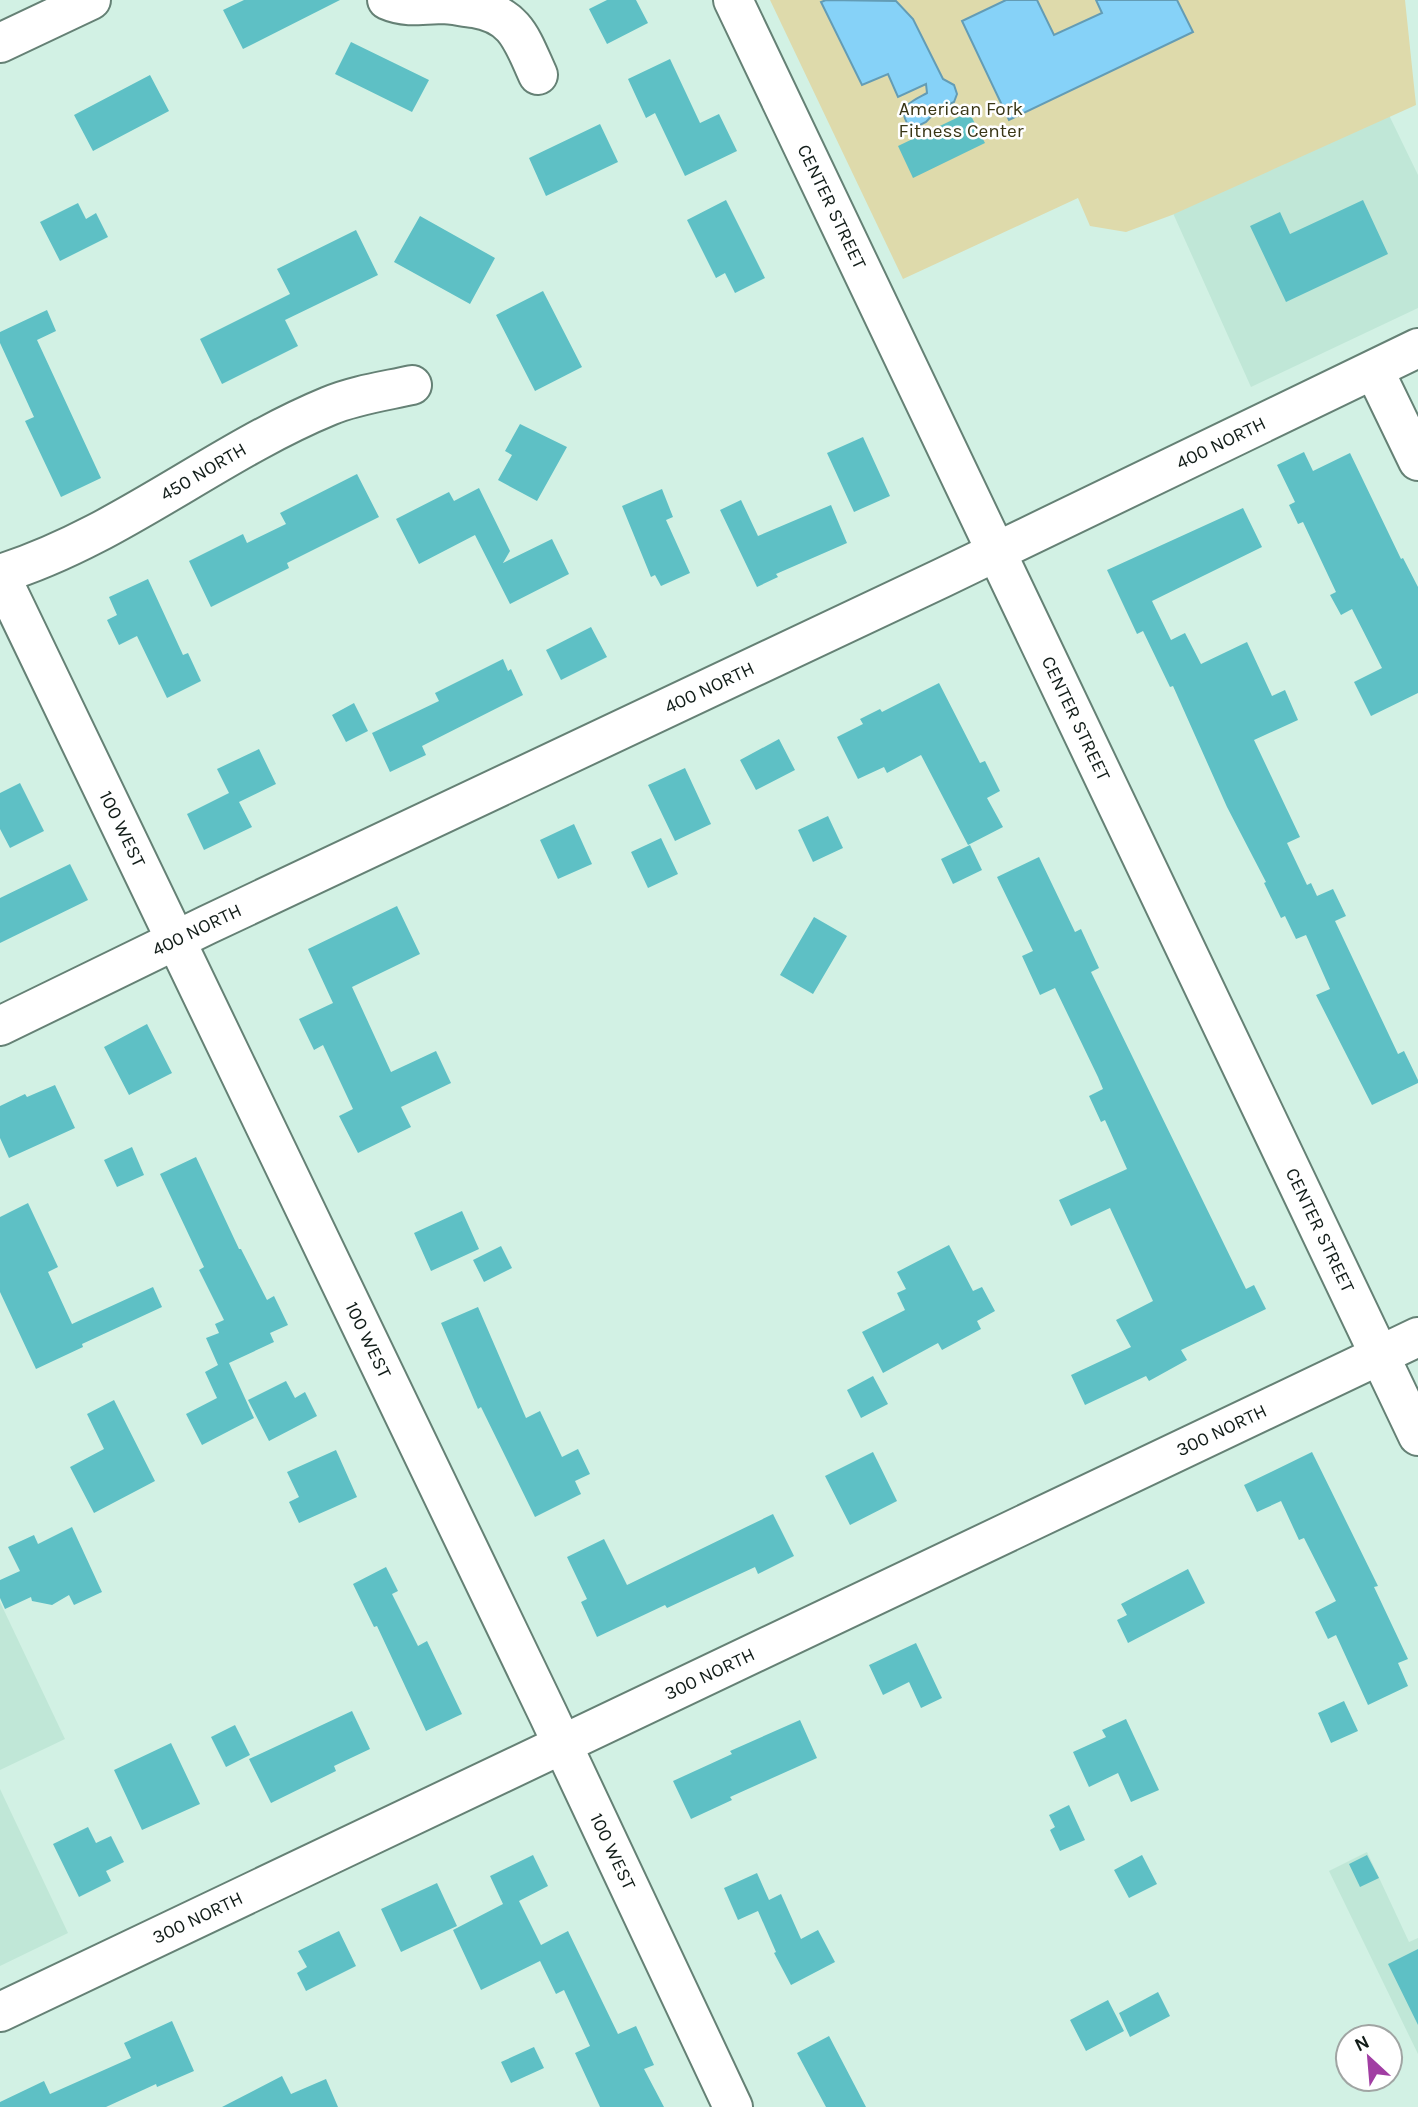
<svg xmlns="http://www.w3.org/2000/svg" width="1418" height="2107" viewBox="0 0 1418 2107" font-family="Karla,sans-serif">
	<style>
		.built { fill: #c0e7d7 }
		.green { fill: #dedaab }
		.water { fill: #86d2f8; stroke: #639cb5; stroke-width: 2 }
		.building { fill: #5ec0c5 }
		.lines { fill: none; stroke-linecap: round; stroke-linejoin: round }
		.minor-casing { stroke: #658175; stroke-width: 42 }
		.minor { stroke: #fff; stroke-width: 38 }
		.labels { text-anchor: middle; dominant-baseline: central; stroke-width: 5; stroke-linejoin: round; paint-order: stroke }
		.park-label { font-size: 19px; fill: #393616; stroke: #fff }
		.street-label { font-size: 19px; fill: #121d19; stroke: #fff }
	</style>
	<rect width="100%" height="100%" fill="#d2f1e4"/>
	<path class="built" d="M1386,109L1418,175V308L1251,387L1172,211Z
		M0,1602L65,1739L0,1770Z
		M0,1789L68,1933L0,1966Z
		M1367,1852L1409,1942L1418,1938V2054L1329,1871Z"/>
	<path class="green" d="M770,0H1405L1416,105L1172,215L1126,232L1090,226L1078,198L903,279Z"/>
	<path class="water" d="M826,0L896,1L913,19L943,79L954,85L957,94L954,102L938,109L926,122L918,126L907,123C897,106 914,100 927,93L926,84L898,97L888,74L862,85L821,2Z
		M1006,0H1037L1054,35L1102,13L1096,0H1177L1193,32L1009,120L962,21Z"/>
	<path class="building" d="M244,0H340L243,49L223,10Z
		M607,0H636L648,23L607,44L589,9Z
		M351,42L429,80L412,112L335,74Z
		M670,59L700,123L719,114L737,151L685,176L655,113L646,118L628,79Z
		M150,75L169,111L93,151L74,115Z
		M969,112L985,143L913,178L898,146Z
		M600,124L618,162L546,196L529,158Z
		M726,200L765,278L735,293L725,273L716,278L687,220Z
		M1363,200L1388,254L1286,302L1250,226L1280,212L1290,234Z
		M78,203L86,219L96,213L108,237L60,261L40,222Z
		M420,216L495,258L470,304L394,262Z
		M356,230L378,275L285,320L298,346L222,384L200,339L290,294L277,269Z
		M543,291L582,367L535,391L496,315Z
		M47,310L56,331L37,340L101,478L61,497L25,421L34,417L0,343V332Z
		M520,424L567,447L537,501L498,480L512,455L505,451Z
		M863,437L890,496L854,512L827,453Z
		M1304,452L1313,471L1350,453L1401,559L1403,558L1418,587V693L1371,716L1354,682L1382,668L1352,609L1341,615L1330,595L1336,592L1303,522L1298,524L1289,505L1295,502L1277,465Z
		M357,474L379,517L287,563L289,568L211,607L189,561L243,534L247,543L286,524L280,513Z
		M479,488L510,551L503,563L552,539L569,574L510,604L475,535L419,564L396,519L449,492L454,501Z
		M662,489L673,517L666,520L690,573L661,586L655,575L651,577L622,506Z
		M741,500L758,536L831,505L847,543L776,574L778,577L757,587L720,510Z
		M1243,508L1262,547L1152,601L1171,640L1185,633L1201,664L1247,642L1272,696L1285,690L1298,720L1254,740L1300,837L1287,843L1307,885L1311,883L1317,896L1333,889L1346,916L1335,921L1398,1054L1404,1051L1418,1080V1083L1372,1105L1316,995L1330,989L1306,935L1296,939L1285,916L1281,918L1264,883L1266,882L1227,807L1173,686L1170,687L1143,631L1137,634L1107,570Z
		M148,579L183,655L188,653L201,681L167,698L137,636L119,645L107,620L117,615L109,597Z
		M591,627L607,657L561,680L546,650Z
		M503,659L508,671L511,669L523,695L422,746L426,755L390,772L372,733L439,701L435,693Z
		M939,683L980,763L985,761L1000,791L987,798L1003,827L968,845L921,755L887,773L884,767L858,779L837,737L863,724L860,719L880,709L882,712Z
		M354,703L368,731L346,742L332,715Z
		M779,739L795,770L756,790L740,760Z
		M259,749L276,784L239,802L252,827L204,850L187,814L229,793L217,769Z
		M685,768L711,824L675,841L648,785Z
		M20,783L44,831L10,848L0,829V793Z
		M828,816L843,848L813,862L798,830Z
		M574,824L592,864L558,879L540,840Z
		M661,838L678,874L648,888L631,852Z
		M970,845L982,870L953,884L941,859Z
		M1039,857L1075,932L1081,929L1099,968L1091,972L1246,1289L1254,1285L1266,1309L1181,1350L1187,1360L1149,1381L1146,1376L1085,1405L1071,1375L1131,1347L1116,1320L1153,1301L1110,1208L1071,1226L1059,1200L1127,1169L1105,1120L1101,1122L1089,1096L1103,1089L1098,1077L1055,988L1040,995L1022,956L1033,951L997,877Z
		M70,864L88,900L0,943V898Z
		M397,906L420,954L352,987L391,1072L436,1051L451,1083L401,1107L411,1127L358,1153L339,1116L353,1109L323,1045L314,1050L299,1019L333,1003L308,949Z
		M814,917L847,936L813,994L780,975Z
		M147,1024L172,1073L129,1095L104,1047Z
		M55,1085L75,1128L9,1158L0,1138V1106L25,1094L27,1097Z
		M132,1147L144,1175L117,1187L104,1160Z
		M196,1157L239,1249H241L267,1300L274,1296L288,1325L270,1333L274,1342L229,1363L254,1418L202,1445L186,1414L217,1398L205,1372L218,1365L206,1338L219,1333L215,1324L224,1320L199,1270L204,1267L160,1174Z
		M28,1203L58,1267L48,1272L72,1324L153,1287L162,1307L82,1344L83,1347L36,1369L0,1292V1217Z
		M462,1211L479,1249L431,1271L414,1233Z
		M949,1245L973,1291L982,1287L995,1311L977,1321L981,1329L942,1350L938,1343L883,1373L862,1332L905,1310L897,1293L906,1289L897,1272Z
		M501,1246L512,1268L484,1282L473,1260Z
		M478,1307L526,1418L540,1411L562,1457L578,1449L590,1474L575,1481L581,1494L535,1517L481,1407L478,1409L441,1323Z
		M873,1376L888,1404L861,1418L847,1390Z
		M286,1381L295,1398L305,1392L317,1416L269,1441L248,1400Z
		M114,1400L155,1481L94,1513L70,1467L104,1449L87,1414Z
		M336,1450L357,1497L299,1523L289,1502L299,1497L287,1472Z
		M873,1452L897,1501L850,1525L825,1476Z
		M1312,1452L1378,1586L1374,1587L1408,1659L1398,1663L1408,1686L1368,1705L1336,1635L1328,1639L1315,1612L1336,1601L1304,1538L1299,1540L1281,1501L1257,1512L1244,1485Z
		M773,1514L794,1556L758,1574L755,1567L667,1608L665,1605L597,1637L581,1602L587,1599L567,1557L604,1539L627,1585Z
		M72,1527L102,1592L74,1605L69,1595L52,1605L32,1601L31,1597L5,1609L0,1598V1580L20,1571L8,1547L34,1535L38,1544Z
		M386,1567L398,1591L392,1594L418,1646L427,1641L462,1714L426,1731L377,1626L374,1627L353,1584Z
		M1188,1569L1205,1603L1128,1643L1117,1620L1127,1615L1121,1604Z
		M916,1643L942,1698L921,1708L909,1682L883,1695L869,1665Z
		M1344,1701L1358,1731L1331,1743L1318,1713Z
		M352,1711L370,1749L334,1766L336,1771L271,1803L249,1759Z
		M1126,1719L1159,1790L1131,1802L1118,1773L1089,1787L1073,1752L1106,1737L1102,1730Z
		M800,1720L817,1758L730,1797L732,1800L691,1819L673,1781L732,1754L730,1751Z
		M235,1725L250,1755L226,1767L211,1737Z
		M171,1743L200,1804L142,1830L114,1770Z
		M1069,1805L1085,1840L1060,1851L1050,1830L1055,1827L1049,1815Z
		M88,1827L96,1843L111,1836L124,1862L106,1871L111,1881L79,1897L53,1844Z
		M533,1855L548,1886L519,1901L541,1945L568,1931L618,2034L636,2026L654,2065L644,2069L664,2107H600L575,2053L590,2046L564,1990L556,1994L540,1961L481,1990L453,1930L503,1904L490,1876Z
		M1142,1855L1157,1884L1129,1898L1114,1870Z
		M1367,1855L1379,1878L1360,1887L1349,1864Z
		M757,1873L769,1900L781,1894L801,1939L818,1930L835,1962L791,1985L774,1953L776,1952L758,1911L738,1920L724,1888Z
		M437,1883L457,1926L401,1952L381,1909Z
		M339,1931L356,1966L306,1991L297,1973L307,1967L298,1951Z
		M1418,1949V2025L1388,1964Z
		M1158,1992L1170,2016L1130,2037L1119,2013Z
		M1108,2000L1124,2031L1086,2051L1070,2020Z
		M172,2021L194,2071L157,2087L156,2084L106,2107H0V2102L44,2081L50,2094L131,2058L124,2043Z
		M829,2036L866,2107H826L797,2053Z
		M534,2047L544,2068L511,2083L501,2062Z
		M282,2076L291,2094L326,2079L338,2107H222Z"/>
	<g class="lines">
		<defs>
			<g id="minor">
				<path d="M387,0C405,8 422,5 441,4C452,4 463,7 474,8C516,15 522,40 538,75"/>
				<path id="s1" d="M733,0L1418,1436"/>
				<path d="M0,43L91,0"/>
				<path d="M1374,370L1418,461"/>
				<path id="s2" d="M0,574C119,537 215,453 329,406C355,395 385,391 412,385"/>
				<path id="s3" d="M0,575L548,1714L733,2107"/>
				<path id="s4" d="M0,1026L207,925L942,578L1418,348"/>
				<path id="s5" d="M0,2012L1418,1337"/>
			</g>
		</defs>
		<use href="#minor" class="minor-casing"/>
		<use href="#minor" class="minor"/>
	</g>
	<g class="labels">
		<g class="park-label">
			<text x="961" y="109">American Fork<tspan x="961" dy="22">Fitness Center</tspan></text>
		</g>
		<g class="street-label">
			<text stroke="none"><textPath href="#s1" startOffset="229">CENTER STREET</textPath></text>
			<text stroke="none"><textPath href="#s4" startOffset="1353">400 NORTH</textPath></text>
			<text stroke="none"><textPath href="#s2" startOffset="228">450 NORTH</textPath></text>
			<text stroke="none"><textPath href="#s4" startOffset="786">400 NORTH</textPath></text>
			<text stroke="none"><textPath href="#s1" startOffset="796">CENTER STREET</textPath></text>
			<text stroke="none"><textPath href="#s3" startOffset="282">100 WEST</textPath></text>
			<text stroke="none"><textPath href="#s4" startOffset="219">400 NORTH</textPath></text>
			<text stroke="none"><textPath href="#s1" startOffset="1363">CENTER STREET</textPath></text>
			<text stroke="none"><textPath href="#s3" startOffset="849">100 WEST</textPath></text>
			<text stroke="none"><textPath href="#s5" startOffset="1353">300 NORTH</textPath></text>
			<text stroke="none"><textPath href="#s5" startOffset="786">300 NORTH</textPath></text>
			<text stroke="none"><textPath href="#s3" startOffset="1416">100 WEST</textPath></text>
			<text stroke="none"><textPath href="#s5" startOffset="219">300 NORTH</textPath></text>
		</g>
	</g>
	<g transform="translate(1369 2058) rotate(334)"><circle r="33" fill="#ffffff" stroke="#a0a5a3" stroke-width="2"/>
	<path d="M0-5L12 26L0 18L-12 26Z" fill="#a13ea3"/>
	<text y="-10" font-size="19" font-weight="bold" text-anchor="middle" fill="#121d19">N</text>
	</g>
</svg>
